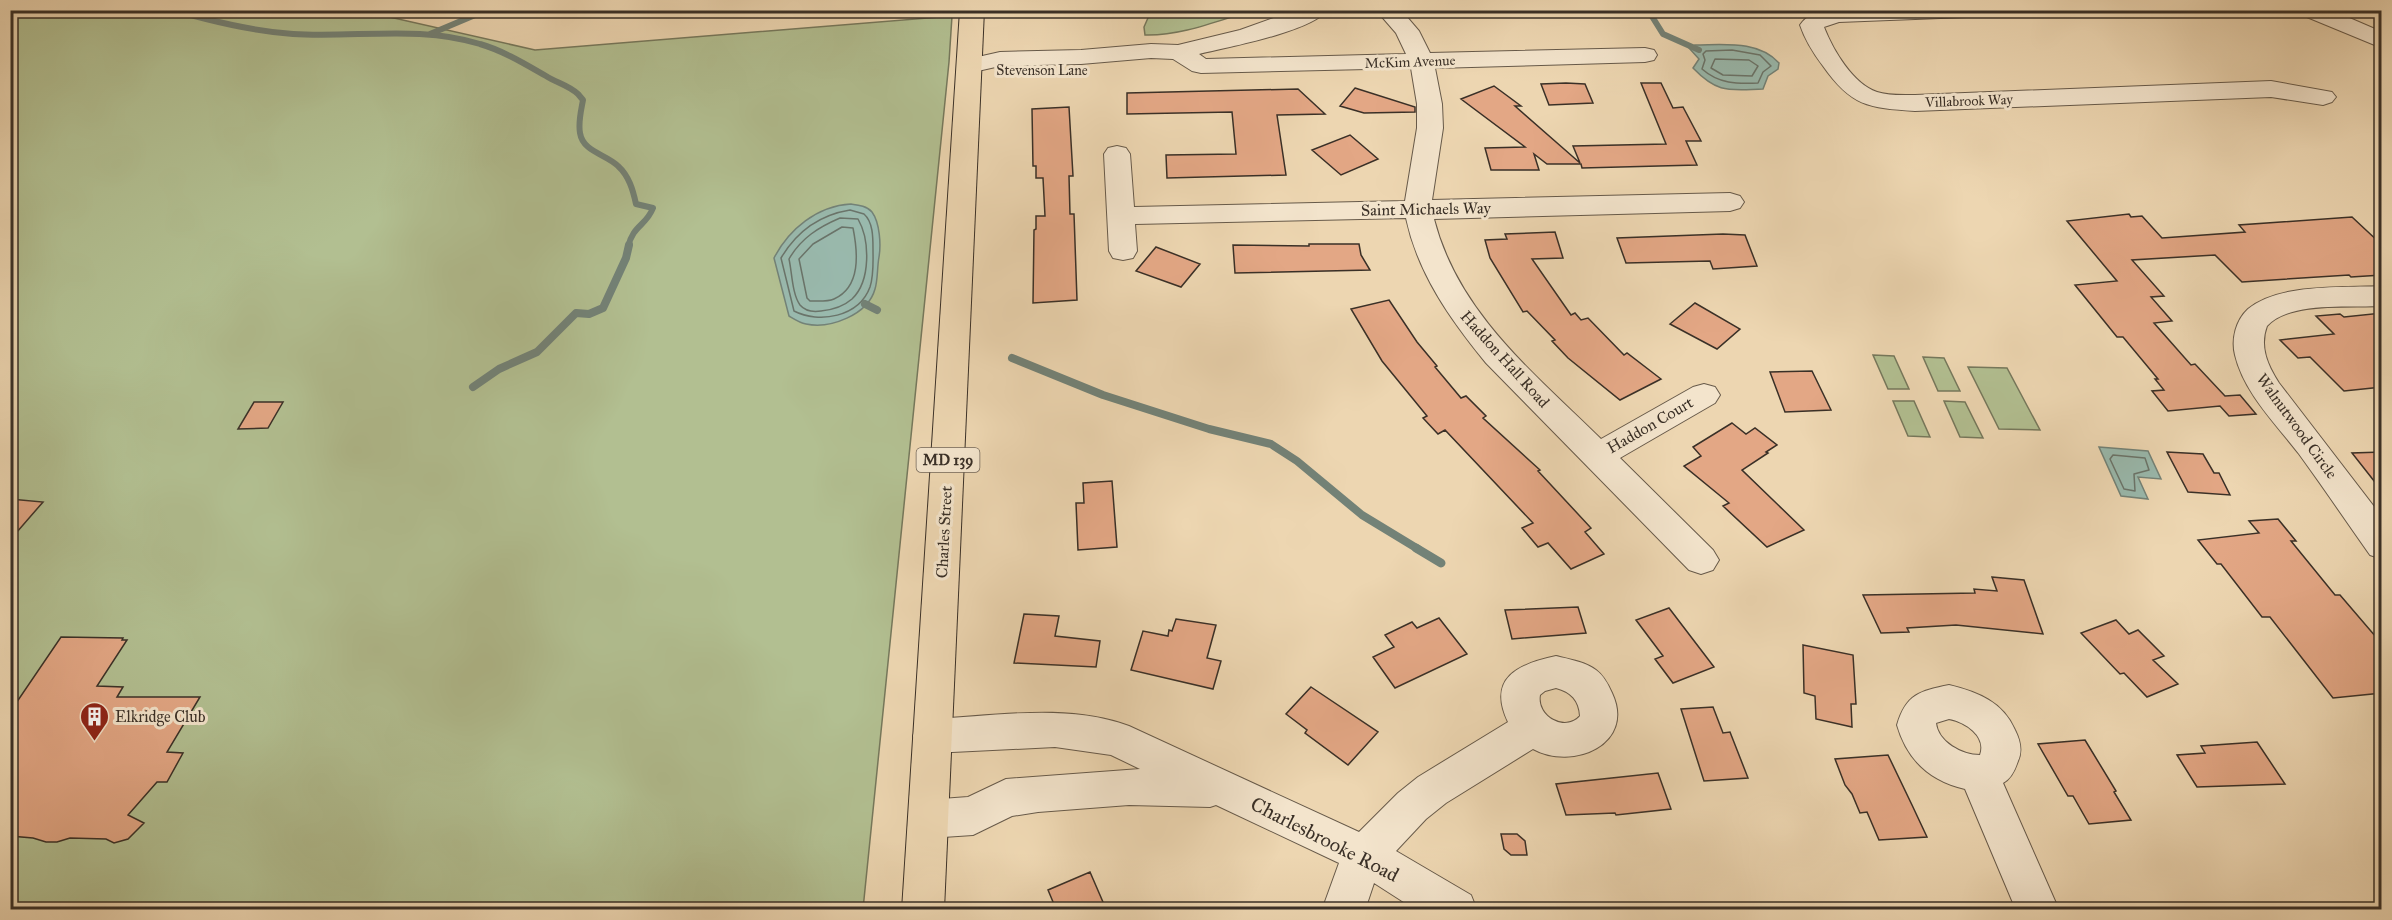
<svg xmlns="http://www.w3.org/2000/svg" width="2392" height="920" viewBox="0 0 2392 920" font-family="'IM FELL Great Primer',serif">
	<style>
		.green { fill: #b2bf91; stroke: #76785c; stroke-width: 1.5 }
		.water { fill: #99b9ad; stroke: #738277; stroke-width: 1.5 }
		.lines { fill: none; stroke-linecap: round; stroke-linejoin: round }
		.shore { stroke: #6a746a; stroke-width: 1.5 }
		.stream-far2 { stroke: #738277; stroke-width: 6 }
		.stream-far1 { stroke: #738277; stroke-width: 8 }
		.stream { stroke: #738277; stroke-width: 9 }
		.building { fill: #e3a785; stroke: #3a3027; stroke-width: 1.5 }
		.minor-casing { stroke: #675a4a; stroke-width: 2 }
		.major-casing { stroke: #3a3027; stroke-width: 2 }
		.minor { fill: #f3e4cc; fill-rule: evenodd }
		.major { fill: #edd6b1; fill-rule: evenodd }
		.labels { text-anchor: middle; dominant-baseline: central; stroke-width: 6; stroke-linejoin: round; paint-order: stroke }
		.far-street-label { font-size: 14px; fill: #3a3027; stroke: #f3e4cc }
		.shield { fill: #f3e4cc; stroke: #726658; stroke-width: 1.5 }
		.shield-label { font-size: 15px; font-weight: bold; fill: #3a3027 }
		.street-label { font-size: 16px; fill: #3a3027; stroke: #f3e4cc }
		.poi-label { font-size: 16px; fill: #3a3027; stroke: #f3e4cc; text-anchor: start }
		.near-street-label { font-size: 20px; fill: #3a3027; stroke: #f3e4cc }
	</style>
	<rect width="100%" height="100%" fill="#edd6b1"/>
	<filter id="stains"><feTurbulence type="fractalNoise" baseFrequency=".00333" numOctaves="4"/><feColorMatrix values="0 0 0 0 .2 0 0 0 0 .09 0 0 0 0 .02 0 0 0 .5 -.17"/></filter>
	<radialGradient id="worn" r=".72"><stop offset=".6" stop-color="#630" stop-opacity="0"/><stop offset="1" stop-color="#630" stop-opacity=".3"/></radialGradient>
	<path class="green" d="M10,11L336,12L363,11L535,50L952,16L949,62L863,909H11Z
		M1151,11V10L1251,11C1217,21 1181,36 1145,35L1144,27Z
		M1873,355L1894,356L1909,389H1888Z
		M1923,357L1944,358L1960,391H1938Z
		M1968,367L2007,368L2040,430L1999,429Z
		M1893,401H1914L1930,437L1908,436Z
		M1944,401L1965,402L1983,438L1960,437Z"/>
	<path class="water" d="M1695,45C1724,45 1758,40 1779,63L1778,69L1768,76L1763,89C1729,90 1718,94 1693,68L1699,59L1689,48Z
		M851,204C858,205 867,206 872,212C880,223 881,245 879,257C877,268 878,279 875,289C868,315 830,329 806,324C800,323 794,319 789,316L774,258C789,229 817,206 851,204Z
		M2099,447L2148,451L2161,479L2138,477L2148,499L2121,496Z"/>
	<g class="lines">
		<path class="shore" d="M1732,50L1760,55L1771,66L1763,72L1758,83C1737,84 1719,84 1702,69L1705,60L1703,54L1706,51Z
			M1715,59L1749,60L1758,66L1752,76L1723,75L1711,68Z
			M850,210L864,214C873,222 873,237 873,249C873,261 874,275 870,287C859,317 819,324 794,311L781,258C797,231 819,215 850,210Z
			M840,218L858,219C870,240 871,281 852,299C844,306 831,310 821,311C814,312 805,311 800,305C792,294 792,272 789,259C801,238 819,227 840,218Z
			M842,227L853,228C858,253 861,287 834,299C827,302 817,301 810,301L807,298L799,259L813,244Z
			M2113,455L2145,458L2149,470L2134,474L2135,491L2124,489L2110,459Z"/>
		<path class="stream-far2" d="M172,10C212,21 252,31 293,34C355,38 420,25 480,44C504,51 525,64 546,76C557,83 568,85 578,94L583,100C581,111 578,122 580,133C583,152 606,154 618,166C629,176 633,190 636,204L653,208C646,226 633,225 628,247
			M1648,10L1663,34L1699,50
			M10,11L15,10
			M430,34L487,10"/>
		<path class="stream-far1" d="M865,304L877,310
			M1012,358L1103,395L1209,429L1271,444L1297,461L1362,515L1418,549
			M473,387L499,369L537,352L576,313L589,314L603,308L626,258L629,245"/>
		<path class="stream" d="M1416,548L1441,563"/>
	</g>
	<path class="building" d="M1566,83L1585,84L1593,103L1549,105L1541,84Z
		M1641,83H1661L1673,108L1683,107L1701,141H1686L1697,165L1582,168L1581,164H1547L1534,154L1539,170H1491L1485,148L1525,147L1461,99L1494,86L1521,106H1515L1580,163L1573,146L1666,144Z
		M1355,88L1415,107V112L1364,113L1340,106Z
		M1298,89L1325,114L1277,115L1286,175L1167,178L1166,155L1236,154L1232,112L1127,114V93Z
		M1069,107L1073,176H1069L1070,214H1074L1077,300L1033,303L1034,230L1036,229V216H1045L1043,178H1036V166H1033L1032,109Z
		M1350,135L1378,159L1341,175L1312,150Z
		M2129,214L2131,217L2142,216L2162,238L2245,232L2239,225L2352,217L2382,245V275L2351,277L2349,275L2242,282L2215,255L2132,260L2164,296L2151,297L2172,321L2154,323L2191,365L2195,364L2225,396L2240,395L2256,414L2229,416L2220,406L2168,411L2152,391L2164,390L2155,379H2158L2123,337H2117L2075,285L2117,281L2067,221Z
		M1555,232L1563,258L1532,259L1571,315L1575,313L1581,320L1588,318L1624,355L1627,353L1661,379L1620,400L1568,358L1552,341L1555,340L1527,311L1523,312L1490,258L1485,240L1507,239L1505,234Z
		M1723,234L1745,235L1757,266L1713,269L1710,261L1626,263L1617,238Z
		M1309,244H1359L1361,255L1370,270L1235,273L1233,245L1309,246Z
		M1156,247L1200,264L1181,287L1136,271Z
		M1389,300L1417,342L1437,366L1435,367L1461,398L1466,396L1486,416L1483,418L1540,470L1538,471L1591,528L1585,532L1604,554L1571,569L1548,543L1538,547L1522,528L1533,523L1445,430L1438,434L1423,418L1427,416L1382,361L1351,309Z
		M1695,303L1740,329L1717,349L1670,324Z
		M2382,313V387L2344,391L2310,357L2298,358L2280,340L2334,334L2316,316L2340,314L2344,317Z
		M1812,371L1831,410L1785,412L1770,372Z
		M254,402H283L268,428L238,429Z
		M1732,423L1746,434L1755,428L1777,445L1766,452L1768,453L1742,470L1804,530L1767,547L1723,506L1729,503L1684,466L1701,456L1693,447Z
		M2167,452L2203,454L2214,473H2219L2230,495L2188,492Z
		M2382,452V491L2352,453Z
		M1112,481L1117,547L1078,550L1076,503H1084L1083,483Z
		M10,499L43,502L10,540Z
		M2278,519L2296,541H2291L2335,595H2340L2382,644V693L2333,698L2270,617H2262L2221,564H2217L2198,540L2259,533L2249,521Z
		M1992,577L2024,580L2043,634L1956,625L1907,628L1909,632L1881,633L1863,595L1975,593L1974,589L1997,591Z
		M1578,607L1586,633L1512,639L1505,610Z
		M1669,608L1714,667L1673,683L1655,659L1663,656L1636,620Z
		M1024,614L1059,616L1055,636L1100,641L1096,667L1014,663Z
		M1439,618L1467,654L1395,688L1373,657L1394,647L1385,635L1412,622L1417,628Z
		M1176,619L1216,625L1207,658L1221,661L1213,689L1131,670L1143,631L1168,636L1169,630L1172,631Z
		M2116,620L2129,634L2138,630L2164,656L2153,660L2178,684L2147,697L2124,673L2120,674L2081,633Z
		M61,637L123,638L122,640H127L97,686L123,687L117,697H200L167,752L183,753L167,782H157L128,815L144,823L128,839L114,843L106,839L70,838L57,842H46L33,838L10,836V712Z
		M1803,645L1853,655L1856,704H1851L1852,727L1816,719L1815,696L1804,693Z
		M1311,687L1378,732L1348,765L1305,733L1307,730L1286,714Z
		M1713,707L1723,733L1730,732L1748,778L1704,781L1681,709Z
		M2085,740L2116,791L2114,792L2131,820L2089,824L2073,796H2068L2038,744Z
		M2257,742L2285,784L2197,787L2177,755L2205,753L2201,746Z
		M1888,755L1912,805L1927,837L1879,840L1867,812L1860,813L1852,794L1845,785L1835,759Z
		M1658,773L1671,809L1616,815L1615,813L1566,815L1556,784Z
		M1501,834H1517L1525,841L1527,855H1511L1504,849Z
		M1090,872L1106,909H1056L1048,890Z"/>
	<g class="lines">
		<defs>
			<path id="minor" d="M1296,10H1327C1313,31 1225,48 1199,54L1206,59L1406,54L1396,33L1376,10H1401L1419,31L1430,53L1645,48L1654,50L1657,55L1654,60L1645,62L1435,68L1442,104L1443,128L1432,200L1730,193L1740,196L1744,202L1740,208L1730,211L1434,219C1458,313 1534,373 1601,439L1693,387L1704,384L1715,387L1720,395L1715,403L1620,458L1713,550L1719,560L1713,570L1701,574L1689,570L1486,363C1450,319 1418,274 1406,218L1135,224L1137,251L1133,258L1123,260L1113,258L1109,251L1104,154L1108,148L1117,146L1126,148L1130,154L1134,207L1405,201L1417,128V104L1411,68L1201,73L1192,71L1173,59L1151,58L1081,64L1000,66L969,73L960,71L957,66L960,61L1000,52L1081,50L1151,44L1178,45L1240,30Z
				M1827,10H1977L1974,15L1966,17L1839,22L1824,27C1833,50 1853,84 1877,92C1889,96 1903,95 1915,95L2271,81L2332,92L2336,97L2332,102L2323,105L2271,97L1915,111C1868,108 1851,106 1823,66C1814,54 1805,40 1800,25C1807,15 1816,13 1827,10Z
				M2299,10H2331L2382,32V48L2302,15Z
				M2382,286V306C2349,308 2290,301 2267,326C2259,347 2268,366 2279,383L2382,517V559L2370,555C2346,521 2323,487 2299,454C2276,424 2244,393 2235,355C2231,339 2236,320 2248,309C2279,283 2343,288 2382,286Z
				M1556,656C1569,659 1585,662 1596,670C1604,676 1608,684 1612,693C1636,744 1573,771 1533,749L1446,803L1426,819L1396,851L1471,895L1477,910H1416L1374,883L1365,910H1322L1339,863L1216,805L1210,807L1129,805L1038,812L1012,816L973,835L928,838L914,832L908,819L914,806L928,800L968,797L1006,779L1140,769L1111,755L1055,747L932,753L918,748L913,736L918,724L932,719C995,716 1068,703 1129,726L1359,832L1398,793L1418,777L1508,722C1487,678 1518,664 1556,656ZM1556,688C1571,692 1579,700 1580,716C1565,733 1536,716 1540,695L1545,691Z
				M1949,685C1978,692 2003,702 2015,730C2020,740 2023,750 2018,761C2015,770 2011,779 2003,783L2059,910H2016L1965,789C1930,781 1907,760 1897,725C1906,694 1920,691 1949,685ZM1949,719C1965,722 1987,736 1980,755C1962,755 1938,742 1936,723Z"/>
			<path id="major" d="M960,10H984L944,910H902Z"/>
		</defs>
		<use href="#minor" class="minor-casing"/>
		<use href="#major" class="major-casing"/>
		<use href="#minor" class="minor"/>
		<use href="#major" class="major"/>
	</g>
	<defs>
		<symbol id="building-pin" viewBox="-11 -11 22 30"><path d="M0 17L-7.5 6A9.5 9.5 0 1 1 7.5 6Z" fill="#8f2418" stroke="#f3e4cc"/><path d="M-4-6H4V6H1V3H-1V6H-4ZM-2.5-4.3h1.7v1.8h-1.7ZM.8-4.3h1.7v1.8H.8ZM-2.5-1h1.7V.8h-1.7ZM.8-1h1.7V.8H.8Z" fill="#fff"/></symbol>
	</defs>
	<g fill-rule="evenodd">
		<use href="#building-pin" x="78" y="700" width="33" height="45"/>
	</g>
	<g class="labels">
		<g class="far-street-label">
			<text transform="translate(1410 62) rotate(-2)">McKim Avenue</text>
			<text x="1042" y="70">Stevenson Lane</text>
			<text transform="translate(1969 101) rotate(-2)">Villabrook Way</text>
		</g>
		<rect class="shield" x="916.5" y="448" width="63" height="24" rx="4.5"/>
		<g class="shield-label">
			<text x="948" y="460">MD 139</text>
		</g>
		<g class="street-label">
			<text transform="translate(1426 209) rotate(-1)">Saint Michaels Way</text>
			<text transform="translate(1505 359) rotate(48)">Haddon Hall Road</text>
			<text transform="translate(1650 425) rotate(-30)">Haddon Court</text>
			<text transform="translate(2297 426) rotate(54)">Walnutwood Circle</text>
			<text transform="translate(944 532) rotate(-87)">Charles Street</text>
		</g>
		<g class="poi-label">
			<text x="115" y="716">Elkridge Club</text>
		</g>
		<g class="near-street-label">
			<text transform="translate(1325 839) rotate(27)">Charlesbrooke Road</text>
		</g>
	</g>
	<rect width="2392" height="920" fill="none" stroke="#edd6b1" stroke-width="36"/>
	<rect x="12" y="12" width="2368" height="896" fill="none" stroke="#3a3027" stroke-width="3"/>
	<rect x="18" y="18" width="2356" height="884" fill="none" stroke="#3a3027" stroke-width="1.5"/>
	<rect width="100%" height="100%" filter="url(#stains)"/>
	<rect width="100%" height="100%" fill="url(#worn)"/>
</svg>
